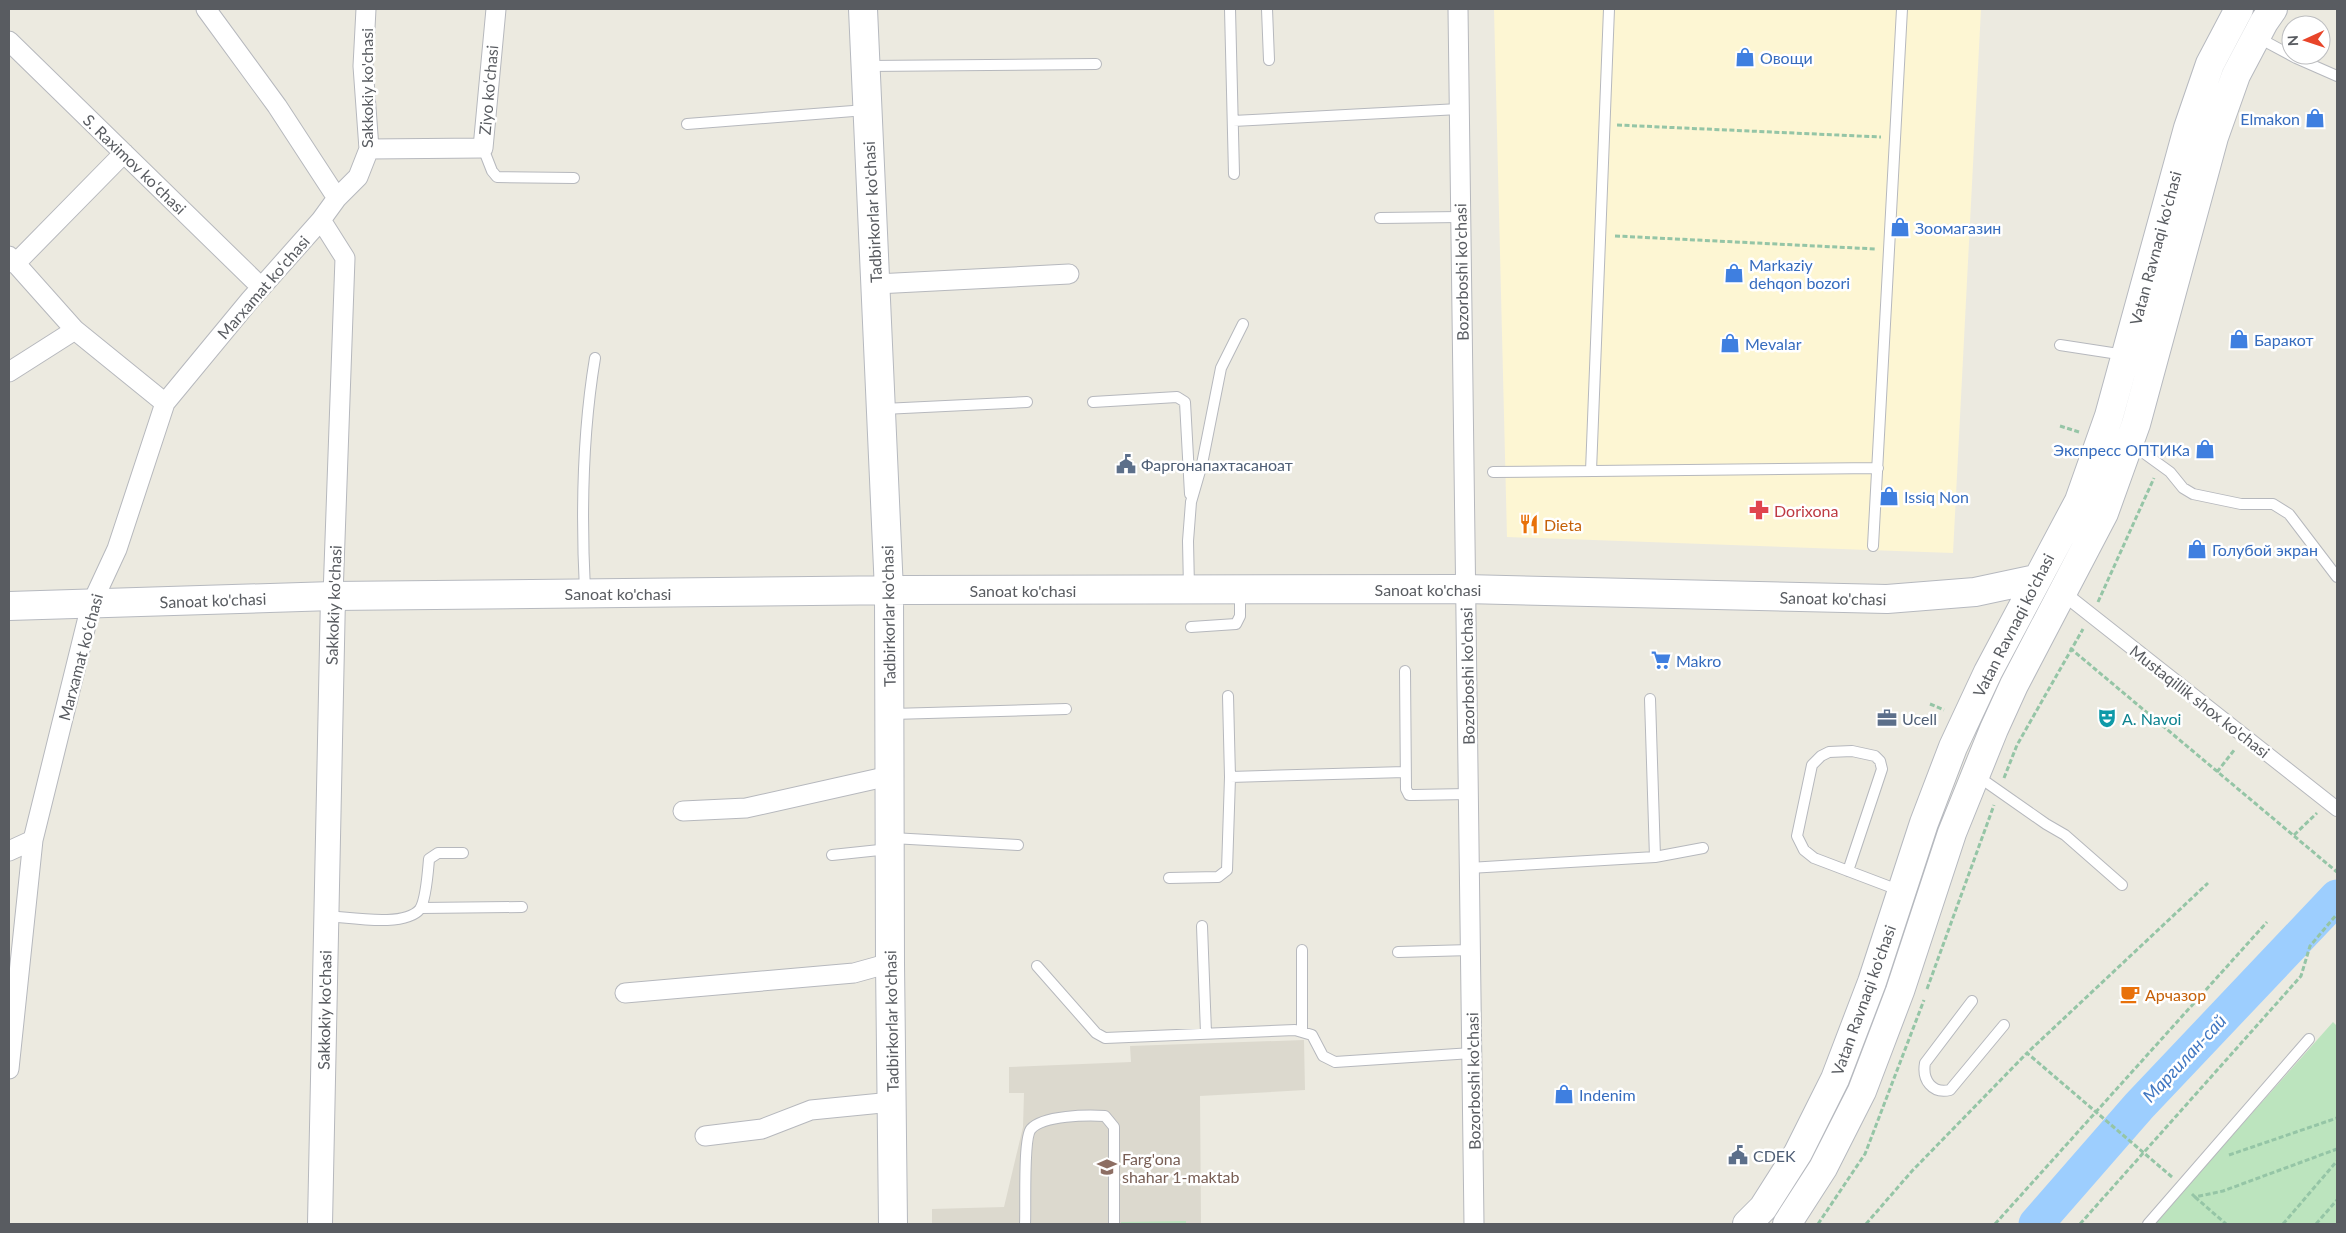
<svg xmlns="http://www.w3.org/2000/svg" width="2346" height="1233" viewBox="0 0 2346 1233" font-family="Lato,sans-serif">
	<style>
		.commercial { fill: #fdf6d3 }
		.education { fill: #dcd9ce }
		.green { fill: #bce4be }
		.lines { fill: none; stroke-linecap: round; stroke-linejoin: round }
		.river { stroke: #9dcefe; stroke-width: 35 }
		.service-casing { stroke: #b6b8bd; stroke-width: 12 }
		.pedestrian-casing { stroke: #b6b8bd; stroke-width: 16 }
		.minor-casing { stroke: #b6b8bd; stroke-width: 21 }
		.tertiary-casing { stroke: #b6b8bd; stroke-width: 26 }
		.secondary-casing { stroke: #b6b9bf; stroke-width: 30 }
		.path { stroke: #95c5a6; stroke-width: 3; stroke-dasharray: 5 2.5; stroke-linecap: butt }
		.service { stroke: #fff; stroke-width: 10 }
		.pedestrian { stroke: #fff; stroke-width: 14 }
		.minor { stroke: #fff; stroke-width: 19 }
		.tertiary { stroke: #fff; stroke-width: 24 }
		.secondary { stroke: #fff; stroke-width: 28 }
		.labels { text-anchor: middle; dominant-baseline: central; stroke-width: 5; stroke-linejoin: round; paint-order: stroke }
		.shop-label { font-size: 16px; fill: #366cbe; stroke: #fff; text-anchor: start }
		.street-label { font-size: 16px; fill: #595c61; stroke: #fff }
		.service-label { font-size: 16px; fill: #4e5e75; stroke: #fff; text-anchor: start }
		.health-label { font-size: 16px; fill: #be3a42; stroke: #fff; text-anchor: start }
		.food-label { font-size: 16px; fill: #c56008; stroke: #fff; text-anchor: start }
		.culture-label { font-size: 16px; fill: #0d838f; stroke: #fff; text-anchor: start }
		.education-label { font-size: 16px; fill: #785e54; stroke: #fff; text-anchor: start }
		.water-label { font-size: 18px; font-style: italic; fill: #4177c1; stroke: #fff }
	</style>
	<rect width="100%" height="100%" fill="#eceae0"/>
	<path class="commercial" d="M1494,9H1981L1953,553L1507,537Z"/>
	<path class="education" d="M1304,1040L1305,1090L1200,1096L1201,1224H932V1209L1004,1207L1023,1127L1024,1093H1009V1067L1131,1062L1130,1046Z"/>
	<path class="green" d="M2333,1022L2337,1026V1224H2150L2207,1164Z
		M1186,1221V1224H1121V1222Z"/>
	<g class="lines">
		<path class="river" d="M2036,1224L2139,1106L2337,897"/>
		<defs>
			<path id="service" d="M1230,9L1234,174
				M1267,9L1269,60
				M2257,37L2296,58L2337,76
				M867,66L1096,64
				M1233,121L1459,109
				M687,124L866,110
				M483,148L492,171L497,177L574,178
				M1380,218L1460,217
				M2060,345L2125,355
				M1093,402L1177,397L1185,402L1190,494
				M883,409L1027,402
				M2130,443L2170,472L2183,488L2193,494L2241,504H2273L2289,514L2337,577
				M1591,471L1609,9
				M1493,472L1878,468
				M1873,546L1902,9
				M1189,588L1188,541L1191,502L1202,464L1221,368L1243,324
				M585,591C581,513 582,436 595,358
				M1191,627L1236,624L1240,616V591
				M1405,671L1406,789L1409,795H1414L1468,794
				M1650,699L1655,857
				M892,714L1066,709
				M1976,775L2046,824L2065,835L2122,885
				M1230,777L1405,772
				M892,838L1018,845
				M832,855L889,849
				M1469,868L1655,857L1703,848
				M1848,871L1882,769L1880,761L1875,756L1852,751L1829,752L1821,756L1812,765L1797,836L1804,850L1814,858L1901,891
				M1169,878L1218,877L1227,870L1230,777L1228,696
				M421,908L522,907
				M326,916C349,917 405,928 420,909C426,900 428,871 429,859L438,853H463
				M1202,926L1206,1033
				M1398,952L1471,950
				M1037,966L1096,1033L1105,1038L1295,1030L1312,1035L1323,1056L1335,1062L1472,1053
				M1972,1001L1925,1063C1922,1080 1932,1094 1950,1090L2004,1025
				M1302,1032V950
				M1025,1224C1026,1208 1023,1138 1031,1129C1043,1115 1088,1115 1105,1116L1114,1127V1224
				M2148,1224L2309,1039"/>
			<path id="pedestrian" d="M2063,593L2337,809"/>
			<path id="minor" d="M206,9L277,106L337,198
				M1458,9L1474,1224
				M9,41L261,287
				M369,149L483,148L496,9
				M9,256L75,330L165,403
				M15,264L124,153
				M876,284L1069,274
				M9,372L75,330
				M333,596L345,258L321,220L337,198L358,177L369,149L363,66L366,9
				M683,811L746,808L889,776
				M9,851L33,840
				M625,993L854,973L890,963
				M9,1069L33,840L91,605L117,549L165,403L250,300L321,220
				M705,1136L762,1129L811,1110L892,1102"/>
			<path id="tertiary" d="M320,1224L333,596"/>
			<path id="secondary" d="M863,9L889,591L890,963L893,1224
				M9,606L333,596L908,590L1465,589L1887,599L1975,592L2036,579
				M1747,1224L1763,1208L1798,1153L1835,1079L1872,982L1924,823L1953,747L1988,672L2079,501L2109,416L2188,128L2210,64L2239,9
				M1787,1224L1823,1168L1862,1091L1900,991L1952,833L1994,729L2014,685L2104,513L2136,424L2214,137L2236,75L2264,22L2273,9"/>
		</defs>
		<use href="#service" class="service-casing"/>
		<use href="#pedestrian" class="pedestrian-casing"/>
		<use href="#minor" class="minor-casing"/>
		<use href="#tertiary" class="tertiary-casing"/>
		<use href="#secondary" class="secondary-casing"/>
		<path class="path" d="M1617,125L1881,137
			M1615,236L1876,249
			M2060,426L2079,432
			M2098,602L2154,478
			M2070,648L2337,872
			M1930,704L1944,710
			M2217,772L2235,749
			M2004,778L2017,745L2083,629
			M2294,835L2317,813
			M1927,989L1994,805
			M2229,1155L2337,1118
			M2172,1177L2027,1053L2208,883
			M2192,1194L2195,1197L2223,1191L2337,1149
			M2195,1197L2226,1224
			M1818,1224L1865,1154L1924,1000
			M1866,1224L1912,1171L2027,1053
			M1995,1224L2267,922
			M2080,1224L2301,976L2310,946L2337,914
			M2283,1224L2337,1161
			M2316,1224L2337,1200"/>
		<use href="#service" class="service"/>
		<use href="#pedestrian" class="pedestrian"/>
		<use href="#minor" class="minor"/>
		<use href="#tertiary" class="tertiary"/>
		<use href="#secondary" class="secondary"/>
	</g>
	<defs>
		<symbol id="shop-bare" viewBox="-9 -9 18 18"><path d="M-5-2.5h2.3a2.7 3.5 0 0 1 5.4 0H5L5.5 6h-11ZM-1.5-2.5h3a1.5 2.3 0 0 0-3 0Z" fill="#3f7fe0" stroke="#fff" stroke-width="2.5" paint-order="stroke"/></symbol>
		<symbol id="civic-bare" viewBox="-9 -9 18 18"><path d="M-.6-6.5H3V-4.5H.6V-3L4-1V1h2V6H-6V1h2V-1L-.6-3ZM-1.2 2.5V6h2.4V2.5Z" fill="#5c6f8a" stroke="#fff" stroke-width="2.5" paint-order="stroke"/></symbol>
		<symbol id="pharmacy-bare" viewBox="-9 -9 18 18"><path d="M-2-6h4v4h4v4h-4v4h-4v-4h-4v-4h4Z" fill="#e0444e" stroke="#fff" stroke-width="2.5" paint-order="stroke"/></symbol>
		<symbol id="restaurant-bare" viewBox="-9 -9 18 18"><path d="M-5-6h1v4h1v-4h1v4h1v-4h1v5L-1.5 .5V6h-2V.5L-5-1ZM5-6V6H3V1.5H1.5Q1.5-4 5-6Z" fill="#e8710a" stroke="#fff" stroke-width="2.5" paint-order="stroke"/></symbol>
		<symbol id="supermarket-bare" viewBox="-9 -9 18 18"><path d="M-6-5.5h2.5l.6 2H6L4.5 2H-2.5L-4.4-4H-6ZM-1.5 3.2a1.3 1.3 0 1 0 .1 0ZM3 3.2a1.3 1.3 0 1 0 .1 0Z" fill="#3f7fe0" stroke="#fff" stroke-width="2.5" paint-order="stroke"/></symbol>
		<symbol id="office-bare" viewBox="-9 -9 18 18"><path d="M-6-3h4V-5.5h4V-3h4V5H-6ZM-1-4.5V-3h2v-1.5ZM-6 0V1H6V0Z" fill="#5c6f8a" stroke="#fff" stroke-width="2.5" paint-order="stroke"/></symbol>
		<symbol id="theatre-bare" viewBox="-9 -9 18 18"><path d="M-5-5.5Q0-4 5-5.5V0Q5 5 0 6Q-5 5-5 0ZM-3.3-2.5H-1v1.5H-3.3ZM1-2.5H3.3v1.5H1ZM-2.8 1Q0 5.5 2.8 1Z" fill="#0f9aa8" stroke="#fff" stroke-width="2.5" paint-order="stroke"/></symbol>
		<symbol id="cafe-bare" viewBox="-9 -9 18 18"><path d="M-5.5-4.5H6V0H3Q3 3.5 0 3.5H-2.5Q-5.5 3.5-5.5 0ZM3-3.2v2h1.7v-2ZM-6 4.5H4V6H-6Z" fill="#e8710a" stroke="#fff" stroke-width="2.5" paint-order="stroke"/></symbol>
		<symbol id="school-bare" viewBox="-9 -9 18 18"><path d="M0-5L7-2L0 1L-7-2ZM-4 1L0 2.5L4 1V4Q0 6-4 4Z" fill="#8d6e63" stroke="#fff" stroke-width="2.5" paint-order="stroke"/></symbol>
	</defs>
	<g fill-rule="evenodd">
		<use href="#shop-bare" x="1731" y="43" width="28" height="28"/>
		<use href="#shop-bare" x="2301" y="104" width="28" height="28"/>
		<use href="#shop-bare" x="1886" y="213" width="28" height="28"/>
		<use href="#shop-bare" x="1720" y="259" width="28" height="28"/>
		<use href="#shop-bare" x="2225" y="325" width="28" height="28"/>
		<use href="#shop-bare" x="1716" y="329" width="28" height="28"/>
		<use href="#shop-bare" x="2191" y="435" width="28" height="28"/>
		<use href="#civic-bare" x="1112" y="450" width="28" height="28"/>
		<use href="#shop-bare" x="1875" y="482" width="28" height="28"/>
		<use href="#pharmacy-bare" x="1745" y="496" width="28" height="28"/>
		<use href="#restaurant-bare" x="1515" y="510" width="28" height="28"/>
		<use href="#shop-bare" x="2183" y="535" width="28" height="28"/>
		<use href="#supermarket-bare" x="1647" y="646" width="28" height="28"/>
		<use href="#office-bare" x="1873" y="704" width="28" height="28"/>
		<use href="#theatre-bare" x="2093" y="704" width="28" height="28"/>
		<use href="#cafe-bare" x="2116" y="980" width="28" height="28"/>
		<use href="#shop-bare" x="1550" y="1080" width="28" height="28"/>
		<use href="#civic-bare" x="1724" y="1141" width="28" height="28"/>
		<use href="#school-bare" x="1093" y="1153" width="28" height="28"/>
	</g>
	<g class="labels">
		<g class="shop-label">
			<text x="1760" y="57">Овощи</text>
			<text x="2300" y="118" text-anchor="end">Elmakon</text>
			<text x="1915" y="227">Зоомагазин</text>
			<text x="1749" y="264">Markaziy<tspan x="1749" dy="18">dehqon bozori</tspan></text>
			<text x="2254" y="339">Баракот</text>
			<text x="1745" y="343">Mevalar</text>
			<text x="2190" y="449" text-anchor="end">Экспресс ОПТИКа</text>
			<text x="1904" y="496">Issiq Non</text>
			<text x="2212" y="549">Голубой экран</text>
			<text x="1676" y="660">Makro</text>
			<text x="1579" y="1094">Indenim</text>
		</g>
		<g class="street-label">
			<text transform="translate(366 88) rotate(-90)">Sakkokiy ko'chasi</text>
			<text transform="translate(488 90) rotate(-85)">Ziyo koʻchasi</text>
			<text transform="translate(135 164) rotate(44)">S. Raximov koʻchasi</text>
			<text transform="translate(872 212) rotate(-93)">Tadbirkorlar ko'chasi</text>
			<text transform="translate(2155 248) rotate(-75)">Vatan Ravnaqi ko'chasi</text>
			<text transform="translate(1461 272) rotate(-91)">Bozorboshi ko'chasi</text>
			<text transform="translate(263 287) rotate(-49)">Marxamat koʻchasi</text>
			<text x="1428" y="589">Sanoat ko'chasi</text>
			<text x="1023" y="590">Sanoat ko'chasi</text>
			<text x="618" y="593">Sanoat ko'chasi</text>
			<text transform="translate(1833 598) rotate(1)">Sanoat ko'chasi</text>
			<text transform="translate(213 600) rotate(-2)">Sanoat ko'chasi</text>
			<text transform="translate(333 605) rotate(-88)">Sakkokiy ko'chasi</text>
			<text transform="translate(888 616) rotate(-91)">Tadbirkorlar ko'chasi</text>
			<text transform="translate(2013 625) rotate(-63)">Vatan Ravnaqi ko'chasi</text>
			<text transform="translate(80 657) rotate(-75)">Marxamat koʻchasi</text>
			<text transform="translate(1467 676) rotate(-91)">Bozorboshi ko'chasi</text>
			<text transform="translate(2200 701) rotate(38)">Mustaqillik shox ko'chasi</text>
			<text transform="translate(1863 1000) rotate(-70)">Vatan Ravnaqi ko'chasi</text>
			<text transform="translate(324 1010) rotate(-89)">Sakkokiy ko'chasi</text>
			<text transform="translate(891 1021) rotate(-91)">Tadbirkorlar ko'chasi</text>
			<text transform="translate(1473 1081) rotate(-91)">Bozorboshi ko'chasi</text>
		</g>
		<g class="service-label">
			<text x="1141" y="464">Фаргонапахтасаноат</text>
			<text x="1902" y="718">Ucell</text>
			<text x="1753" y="1155">CDEK</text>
		</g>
		<g class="health-label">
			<text x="1774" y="510">Dorixona</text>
		</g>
		<g class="food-label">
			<text x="1544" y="524">Dieta</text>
			<text x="2145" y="994">Арчазор</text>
		</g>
		<g class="culture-label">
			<text x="2122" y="718">A. Navoi</text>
		</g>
		<g class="education-label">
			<text x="1122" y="1158">Farg'ona<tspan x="1122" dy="18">shahar 1-maktab</tspan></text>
		</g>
		<g class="water-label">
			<text transform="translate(2184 1058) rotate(-47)">Маргилан-сай</text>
		</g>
	</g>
	<rect width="2346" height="1233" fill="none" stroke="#595c61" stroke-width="20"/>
	<g transform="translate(2306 40) rotate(267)"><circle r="24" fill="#ffffff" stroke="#bdbec0"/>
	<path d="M0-4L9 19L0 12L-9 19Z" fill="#e8452a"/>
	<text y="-8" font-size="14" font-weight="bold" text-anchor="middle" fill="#595c61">N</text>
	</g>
</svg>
